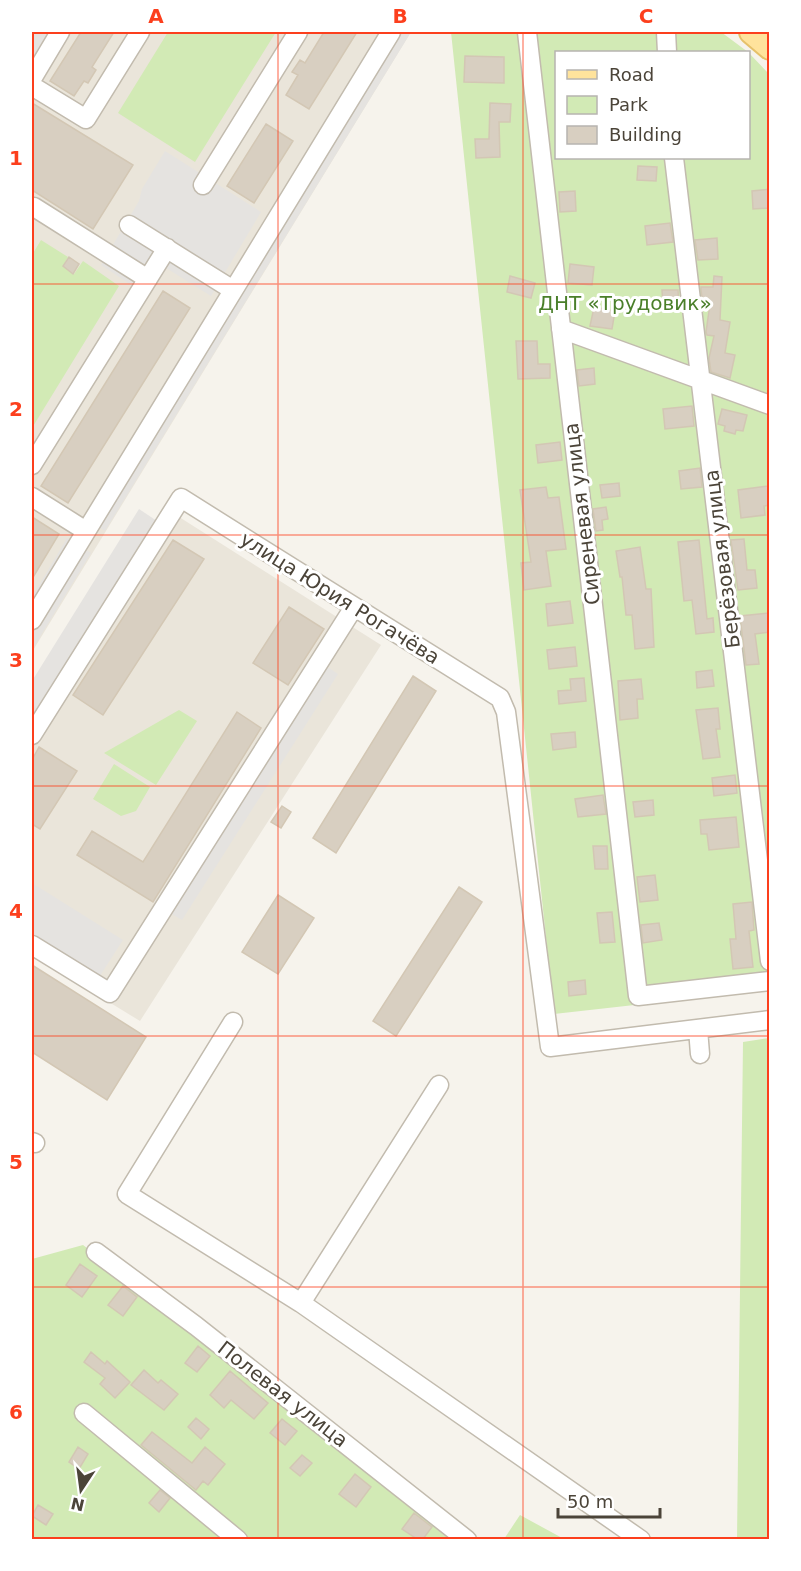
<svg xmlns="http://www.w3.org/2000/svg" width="801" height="1571" viewBox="0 0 801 1571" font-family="'DejaVu Sans',sans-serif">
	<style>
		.residential { fill: #eae5da }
		.green { fill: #d2eab5 }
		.parking { fill: #e5e3e0 }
		.building { fill: #d8cfc1; stroke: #d3c7b4; stroke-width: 1.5 }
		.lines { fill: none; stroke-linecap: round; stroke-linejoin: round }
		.minor-casing { stroke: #c2bbae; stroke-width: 21 }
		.major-casing { stroke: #e6c16a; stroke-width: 26 }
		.minor { stroke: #fff; stroke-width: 18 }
		.major { stroke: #ffe39c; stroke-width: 22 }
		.grid { fill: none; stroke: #fc3f1d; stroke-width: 1.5; stroke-opacity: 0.55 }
		.labels { text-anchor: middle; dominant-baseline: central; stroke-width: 6; stroke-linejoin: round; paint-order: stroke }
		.park-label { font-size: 20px; fill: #4a7f2a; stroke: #fff }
		.street-label { font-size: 20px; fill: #4b4439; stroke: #fff }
		.neatline { fill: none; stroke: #fc3f1d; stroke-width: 2 }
		.grid-label { font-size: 20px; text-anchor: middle; font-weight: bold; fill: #fc3f1d }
	</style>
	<rect width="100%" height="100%" fill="#f6f3ec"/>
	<path class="residential" d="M32,32H411L32,652Z
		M176,515L381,645L140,1021L32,955V743Z"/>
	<path class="green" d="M168,32H276L195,162L118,113Z
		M451,32H721L748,52H556V158H748L749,53L769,74V990L554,1014Z
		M41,240L68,257L63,266L74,274L83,261L119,286L32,428V255Z
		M179,710L197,721L156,785L104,753Z
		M114,764L150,787L136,811L121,816L93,799Z
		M769,1038V1539H737L743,1042Z
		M83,1245L478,1539L32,1540V1259Z
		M520,1515L564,1539H504Z"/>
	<path class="parking" d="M35,32H60L32,79V37Z
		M396,32H411L105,531L94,524Z
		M165,151L261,212L211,296L155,261L137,289L101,265L139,201L142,189Z
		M139,509L157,521L32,720V681Z
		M67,538L91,553L32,650V597Z
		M326,666L338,674L182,920L170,913Z
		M32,883L123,940L96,982L32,942Z"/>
	<path class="building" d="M81,32H114L92,67L96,70L88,83L84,81L74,96L50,81Z
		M324,32H357L309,109L286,95L298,75L292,72L300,60L305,63Z
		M465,56L504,57V83L464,82Z
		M32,103L133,165L93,229L32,190Z
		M490,103L511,104L510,122H499L500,157L476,158L475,139H489Z
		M266,124L293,141L254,203L227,186Z
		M638,166L657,167L656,181L637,180Z
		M770,189V208L753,209L752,191Z
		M575,191L576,211L560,212L559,192Z
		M670,223L673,242L647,245L645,226Z
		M717,238L718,259L698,260L695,240Z
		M69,257L79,264L73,274L63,266Z
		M570,264L594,267L592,285L568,283Z
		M510,276L535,283L531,298L507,292Z
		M714,276L722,277L720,320L730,322L725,353L735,355L730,378L711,372L709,358L714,336L707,335L706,332L710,304H703L701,290V287H713Z
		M662,290H678L679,306L663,307Z
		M163,291L190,308L68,503L41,486Z
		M594,307L615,311L612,329L590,326Z
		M516,341H537L538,364H550V378L518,379Z
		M594,368L595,384L579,386L577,370Z
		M692,406L694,426L665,429L663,409Z
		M722,409L747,415L743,431L736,430L735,434L724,431L725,426L718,424Z
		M560,442L562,460L538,463L536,445Z
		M700,468L702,487L681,489L679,471Z
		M619,483L620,496L602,498L600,485Z
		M768,486L770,505L764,506L765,515L741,518L738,490Z
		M546,487L548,498L559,497L566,549L546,551L551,586L524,590L521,563L531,562L520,490Z
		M606,507L608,519L602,520L603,530L596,531L593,509Z
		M32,517L59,534L32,579Z
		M744,539L747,570H755L757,588L738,590L731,540Z
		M173,540L204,559L103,715L73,695Z
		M699,540L707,619L713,618L714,632L696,634L692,600L684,601L678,542Z
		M640,547L646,589H651L654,647L635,649L632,615H626L622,577H620L616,551Z
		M570,601L573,623L548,626L546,604Z
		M289,607L324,629L288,685L253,663Z
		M768,613L770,632L755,634L759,664L746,665L740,616Z
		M575,647L577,666L549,669L547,650Z
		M712,670L714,686L697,688L696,672Z
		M413,676L436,691L336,853L313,838Z
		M584,678L586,701L559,704L558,691L571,690L570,679Z
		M641,679L643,699H637L638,718L620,720L618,681Z
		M718,708L720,729H716L720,757L703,759L696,710Z
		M237,712L261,728L153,902L77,855L92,831L143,862Z
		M575,732L576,747L553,750L551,734Z
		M39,747L77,771L40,829L32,824V760Z
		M735,775L737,793L714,796L712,778Z
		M603,795L606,814L578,817L575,799Z
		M653,800L654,815L635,817L633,802Z
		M282,806L291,812L281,828L271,822Z
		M736,817L739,847L709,850L707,834H701L700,820Z
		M593,846H607L608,869H595Z
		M655,875L658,900L640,902L637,877Z
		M459,887L482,902L396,1036L373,1021Z
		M278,895L314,918L278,974L242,952Z
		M752,902L754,930L749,931L753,967L733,969L730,939H736L733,904Z
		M612,912L615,942L600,943L597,913Z
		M659,923L662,940L643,943L641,925Z
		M32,965L146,1037L107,1100L32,1052Z
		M585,980L586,994L569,996L568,982Z
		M80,1264L97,1276L82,1297L66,1285Z
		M123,1286L137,1297L123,1316L108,1305Z
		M198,1346L210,1356L197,1372L185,1363Z
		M91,1352L105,1364L107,1361L130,1382L115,1398L100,1384L105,1378L84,1362Z
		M144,1370L158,1383L161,1380L178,1394L164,1410L131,1385Z
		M230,1371L268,1403L254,1419L231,1400L224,1408L210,1395Z
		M196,1418L209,1429L201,1439L188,1427Z
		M282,1419L297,1431L285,1445L270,1433Z
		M152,1432L192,1463L205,1447L225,1464L208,1485L203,1481L196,1490L141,1445Z
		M78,1447L88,1454L79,1469L69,1462Z
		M302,1455L312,1463L300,1476L290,1468Z
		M355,1474L371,1487L356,1507L339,1494Z
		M160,1490L170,1498L159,1512L149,1503Z
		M38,1505L53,1514L46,1525L32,1516Z
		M414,1513L432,1527L423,1539H417L402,1529Z"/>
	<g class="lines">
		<defs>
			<path id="minor" d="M527,32L638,996L770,981
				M666,32L667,52
				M32,79L60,32
				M32,86L86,119L140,32
				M674,158L770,961
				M203,185L298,32
				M34,207L148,279
				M129,225L233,290
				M561,329L770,405
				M32,465L167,248
				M32,497L86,531
				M32,620L391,32
				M32,735L181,498L500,698L506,712L550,1047L770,1020
				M32,945L110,993L354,607
				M233,1022L127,1194L301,1303L641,1540
				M698,1029L700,1054
				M32,1142L35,1143
				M96,1252L196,1326L467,1540
				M301,1303L439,1085
				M84,1413L238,1540"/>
			<path id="major" d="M751,32L770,48"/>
		</defs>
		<use href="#minor" class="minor-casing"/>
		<use href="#major" class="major-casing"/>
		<use href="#minor" class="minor"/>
		<use href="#major" class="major"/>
	</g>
	<path class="grid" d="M278,32V1540M523,32V1540M32,284H770M32,535H770M32,786H770M32,1036H770M32,1287H770"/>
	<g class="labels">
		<g class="park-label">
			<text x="625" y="303">ДНТ «Трудовик»</text>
		</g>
		<g class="street-label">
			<text transform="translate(582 514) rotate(-97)">Сиреневая улица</text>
			<text transform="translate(722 559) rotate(-97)">Берёзовая улица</text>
			<text transform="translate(340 598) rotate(32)">улица Юрия Рогачёва</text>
			<text transform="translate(283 1394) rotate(38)">Полевая улица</text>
		</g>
	</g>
	<rect width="801" height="1571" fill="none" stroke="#ffffff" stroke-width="66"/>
	<rect x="555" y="51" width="195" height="108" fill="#ffffff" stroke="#b7b4b0" stroke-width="1.5"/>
	<rect x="567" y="70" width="30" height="9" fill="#ffe39c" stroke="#b7b4b0" stroke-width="1.5"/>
	<text x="609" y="81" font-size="18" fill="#4b4439">Road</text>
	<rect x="567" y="96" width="30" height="18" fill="#d2eab5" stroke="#b7b4b0" stroke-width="1.5"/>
	<text x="609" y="111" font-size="18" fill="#4b4439">Park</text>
	<rect x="567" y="126" width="30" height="18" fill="#d8cfc1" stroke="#b7b4b0" stroke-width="1.5"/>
	<text x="609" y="141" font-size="18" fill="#4b4439">Building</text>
	<g transform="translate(81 1490) rotate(193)" stroke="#ffffff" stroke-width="4.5" paint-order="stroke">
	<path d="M0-4.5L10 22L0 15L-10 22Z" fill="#4b4439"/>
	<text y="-9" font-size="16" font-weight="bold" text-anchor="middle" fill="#4b4439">N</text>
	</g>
	<path d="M558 1508v9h102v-9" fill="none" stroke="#4b4439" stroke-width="3"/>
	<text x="567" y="1508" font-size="18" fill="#4b4439" stroke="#ffffff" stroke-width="4.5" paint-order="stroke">50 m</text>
	<rect x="33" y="33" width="735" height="1505" class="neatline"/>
	<g class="grid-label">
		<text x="156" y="23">A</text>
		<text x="400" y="23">B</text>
		<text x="646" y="23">C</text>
		<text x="16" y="165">1</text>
		<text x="16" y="416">2</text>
		<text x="16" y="667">3</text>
		<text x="16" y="918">4</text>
		<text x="16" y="1169">5</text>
		<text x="16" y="1419">6</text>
	</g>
</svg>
